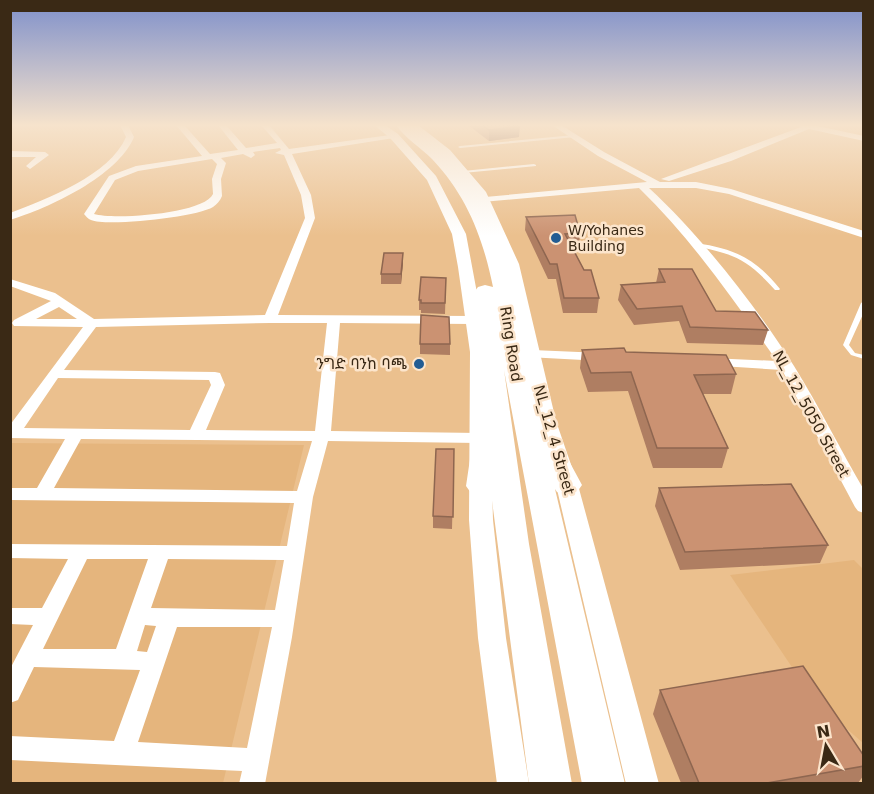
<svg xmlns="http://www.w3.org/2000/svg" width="874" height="794" viewBox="0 0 874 794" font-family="'DejaVu Sans','Noto Sans Ethiopic',sans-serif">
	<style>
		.built { fill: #e5b57d }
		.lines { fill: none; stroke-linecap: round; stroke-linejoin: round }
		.service { fill: #fff; fill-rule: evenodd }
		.minor { fill: #fff; fill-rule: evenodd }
		.tertiary { fill: #fff; fill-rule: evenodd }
		.trunk { fill: #fff; fill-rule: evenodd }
		.wall { fill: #af7e62 }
		.shaded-wall { fill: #8e6650 }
		.building { fill: #cb9272; stroke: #8e6650; stroke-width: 1.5 }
		.poi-dot { fill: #225c93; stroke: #fce5cc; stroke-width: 2 }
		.labels { text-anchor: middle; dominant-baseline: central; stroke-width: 5; stroke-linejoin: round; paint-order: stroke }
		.far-poi-label { font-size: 14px; fill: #3a2915; stroke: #fce5cc; text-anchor: start }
		.street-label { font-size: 15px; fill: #3a2915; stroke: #fce5cc }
		.poi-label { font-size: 15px; fill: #3a2915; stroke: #fce5cc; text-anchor: end }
	</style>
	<rect width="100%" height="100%" fill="#ebc08e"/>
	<path class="built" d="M10,443L304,445L223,783H11Z
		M854,560L863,569V743L814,700L730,575Z"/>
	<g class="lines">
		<path class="service" d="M574,135H575V137L460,148L458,147L460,146Z
			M534,164L536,165V166L463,173L461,172L463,171Z
			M696,243C735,249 755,258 780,289L779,290H775C747,259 735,254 694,246V244Z
			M864,301V312L849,345L855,353L864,355V359L851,355L843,345L861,303Z"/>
		<path class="minor" d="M120,125H128L134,137C118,176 49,208 10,220V213C47,199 110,175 126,137Z
			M176,125H184L210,154L238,150L218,125H226L246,148L277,143L261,125H269L289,149L397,134V138H394L292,154L311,195L315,218L278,315L474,316L480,320L474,324L340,323L331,431L479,433L487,438L479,443L328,441L313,497L292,637L265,784H239L242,771L10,760V736L114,741L140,670L34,667L18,700L10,703V669L33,625L10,624V608H42L68,559L10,558V544L287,546L294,503L10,500V488H37L65,439L10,438V425L83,327L14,326L12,323L14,320L51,301L10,286V279L55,293L94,319L265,315L305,218L301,195L284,155L275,153L281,150L280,148L253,152L255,155L251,158L243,154L221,158L226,163L221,179L222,196C220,201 217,204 213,207C197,217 107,227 91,220C88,219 86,216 84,214L109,176L136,166L202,156ZM212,159L217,164L212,179L213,194C204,214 114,220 94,214L115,180L138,171ZM59,307L77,319H36ZM270,323H327L315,431L206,430L225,385L220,373L215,372L64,370L96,327ZM58,378L209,380L211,385L190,430L24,428ZM81,439L312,441L297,491L54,488ZM87,559H148L116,649H43ZM168,559L284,560L275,610L151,608ZM145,625L156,626L147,652L137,651ZM177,627H272L247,748L138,742Z
			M552,125H561L604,152L660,182H696L731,189L864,231V238L729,194L696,188H649C701,236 756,306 794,366C819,406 840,449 864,490V513L858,511L855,507L782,370L705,365L703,362L705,359L710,358L777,361C734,301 692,239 639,188L482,202V198L485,197L647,182L598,156Z
			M798,125H813L864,136V141L809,129L731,161L669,181L661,179L801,127Z
			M10,151L45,152L49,155L30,169L26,166L36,157H10Z
			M532,350L602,353L609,357L602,361L527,357L525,354L527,351Z"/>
		<path class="tertiary" d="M374,125H385L398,134L436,176L466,234L488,352L493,520L506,638L529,784H497L478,638L469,520L470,352L458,267L452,234L427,180L390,138Z
			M407,125H418L450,150L486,192L519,264L556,421L578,485L659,784H626L556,485L536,421L505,264L476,196L442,154Z"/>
		<path class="trunk" d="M396,125H410C518,208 511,296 538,416L545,418L549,424L582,485L577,492L567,495L557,492L555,489L625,784H582L504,370L529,544L572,784H529L491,493L481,496L471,493L466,486L474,432L478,426L484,425L475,291L478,287L485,285L493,287C483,238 467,196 432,159C421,148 404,137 396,125Z"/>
	</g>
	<path class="wall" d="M468,125H517L519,137L489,141Z
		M526,217L580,233L579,247H572L599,298L597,313H563L556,279H548L525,230Z
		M403,262L401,284H381V274Z
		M659,269L716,311L768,330L763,345L687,343L679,321L634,325L618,300L621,285L656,283Z
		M446,278L445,314L421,313V310H419V300Z
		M420,344H450V355L420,354Z
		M582,350L626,352L736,374L731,394H703L728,448L722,468H653L628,391L588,392L580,368Z
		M454,449L452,529L433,528V516Z
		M659,488L828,545L820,563L680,570L655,506Z
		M660,690L864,756V775L858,783H681L653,714Z"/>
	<path class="shaded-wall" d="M520,126L519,137L489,141V130Z
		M403,253V262L401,284V274Z"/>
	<path class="building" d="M482,125H517L520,126L489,130Z
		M575,215L580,233L565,234L584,270H591L599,298H564L557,264H550L526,217Z
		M384,253H403L401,274H381Z
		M659,269H692L716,311L755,312L768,330L690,327L682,306L637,309L621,285L665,282Z
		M421,277L446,278L445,303H421V300H419Z
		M421,315L449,317L450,344H420Z
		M624,348L626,352L726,355L736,374L694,375L728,448H657L631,372L591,373L582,350Z
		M436,449H454L453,517L433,516Z
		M791,484L828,545L685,552L659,488Z
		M803,666L864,756V766L767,783H699L660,690Z"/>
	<linearGradient id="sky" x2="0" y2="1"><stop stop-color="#7f90ca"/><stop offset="0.53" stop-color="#f6e3cc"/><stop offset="1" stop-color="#f6e3cc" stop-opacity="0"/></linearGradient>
	<rect width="874" height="236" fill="url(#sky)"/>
	<g class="poi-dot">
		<circle cx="556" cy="238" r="6"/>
		<circle cx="419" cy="364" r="6"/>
	</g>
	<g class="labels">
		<g class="far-poi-label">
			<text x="568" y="230">W/Yohanes<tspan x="568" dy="16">Building</tspan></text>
		</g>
		<g class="street-label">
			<text transform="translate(511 344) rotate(81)">Ring Road</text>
			<text transform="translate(811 414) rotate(61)">NL_12_5050 Street</text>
			<text transform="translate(554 440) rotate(74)">NL_12_4 Street</text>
		</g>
		<g class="poi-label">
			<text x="407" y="364">ንግድ ባንከ ባጫ</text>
		</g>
	</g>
	<rect width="874" height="794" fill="none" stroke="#3a2915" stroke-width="24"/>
	<g transform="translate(826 746) rotate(350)" stroke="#fce5cc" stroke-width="4.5" paint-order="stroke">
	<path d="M0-4.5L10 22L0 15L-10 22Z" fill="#3a2915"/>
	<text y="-9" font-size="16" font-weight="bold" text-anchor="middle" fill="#3a2915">N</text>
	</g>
</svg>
